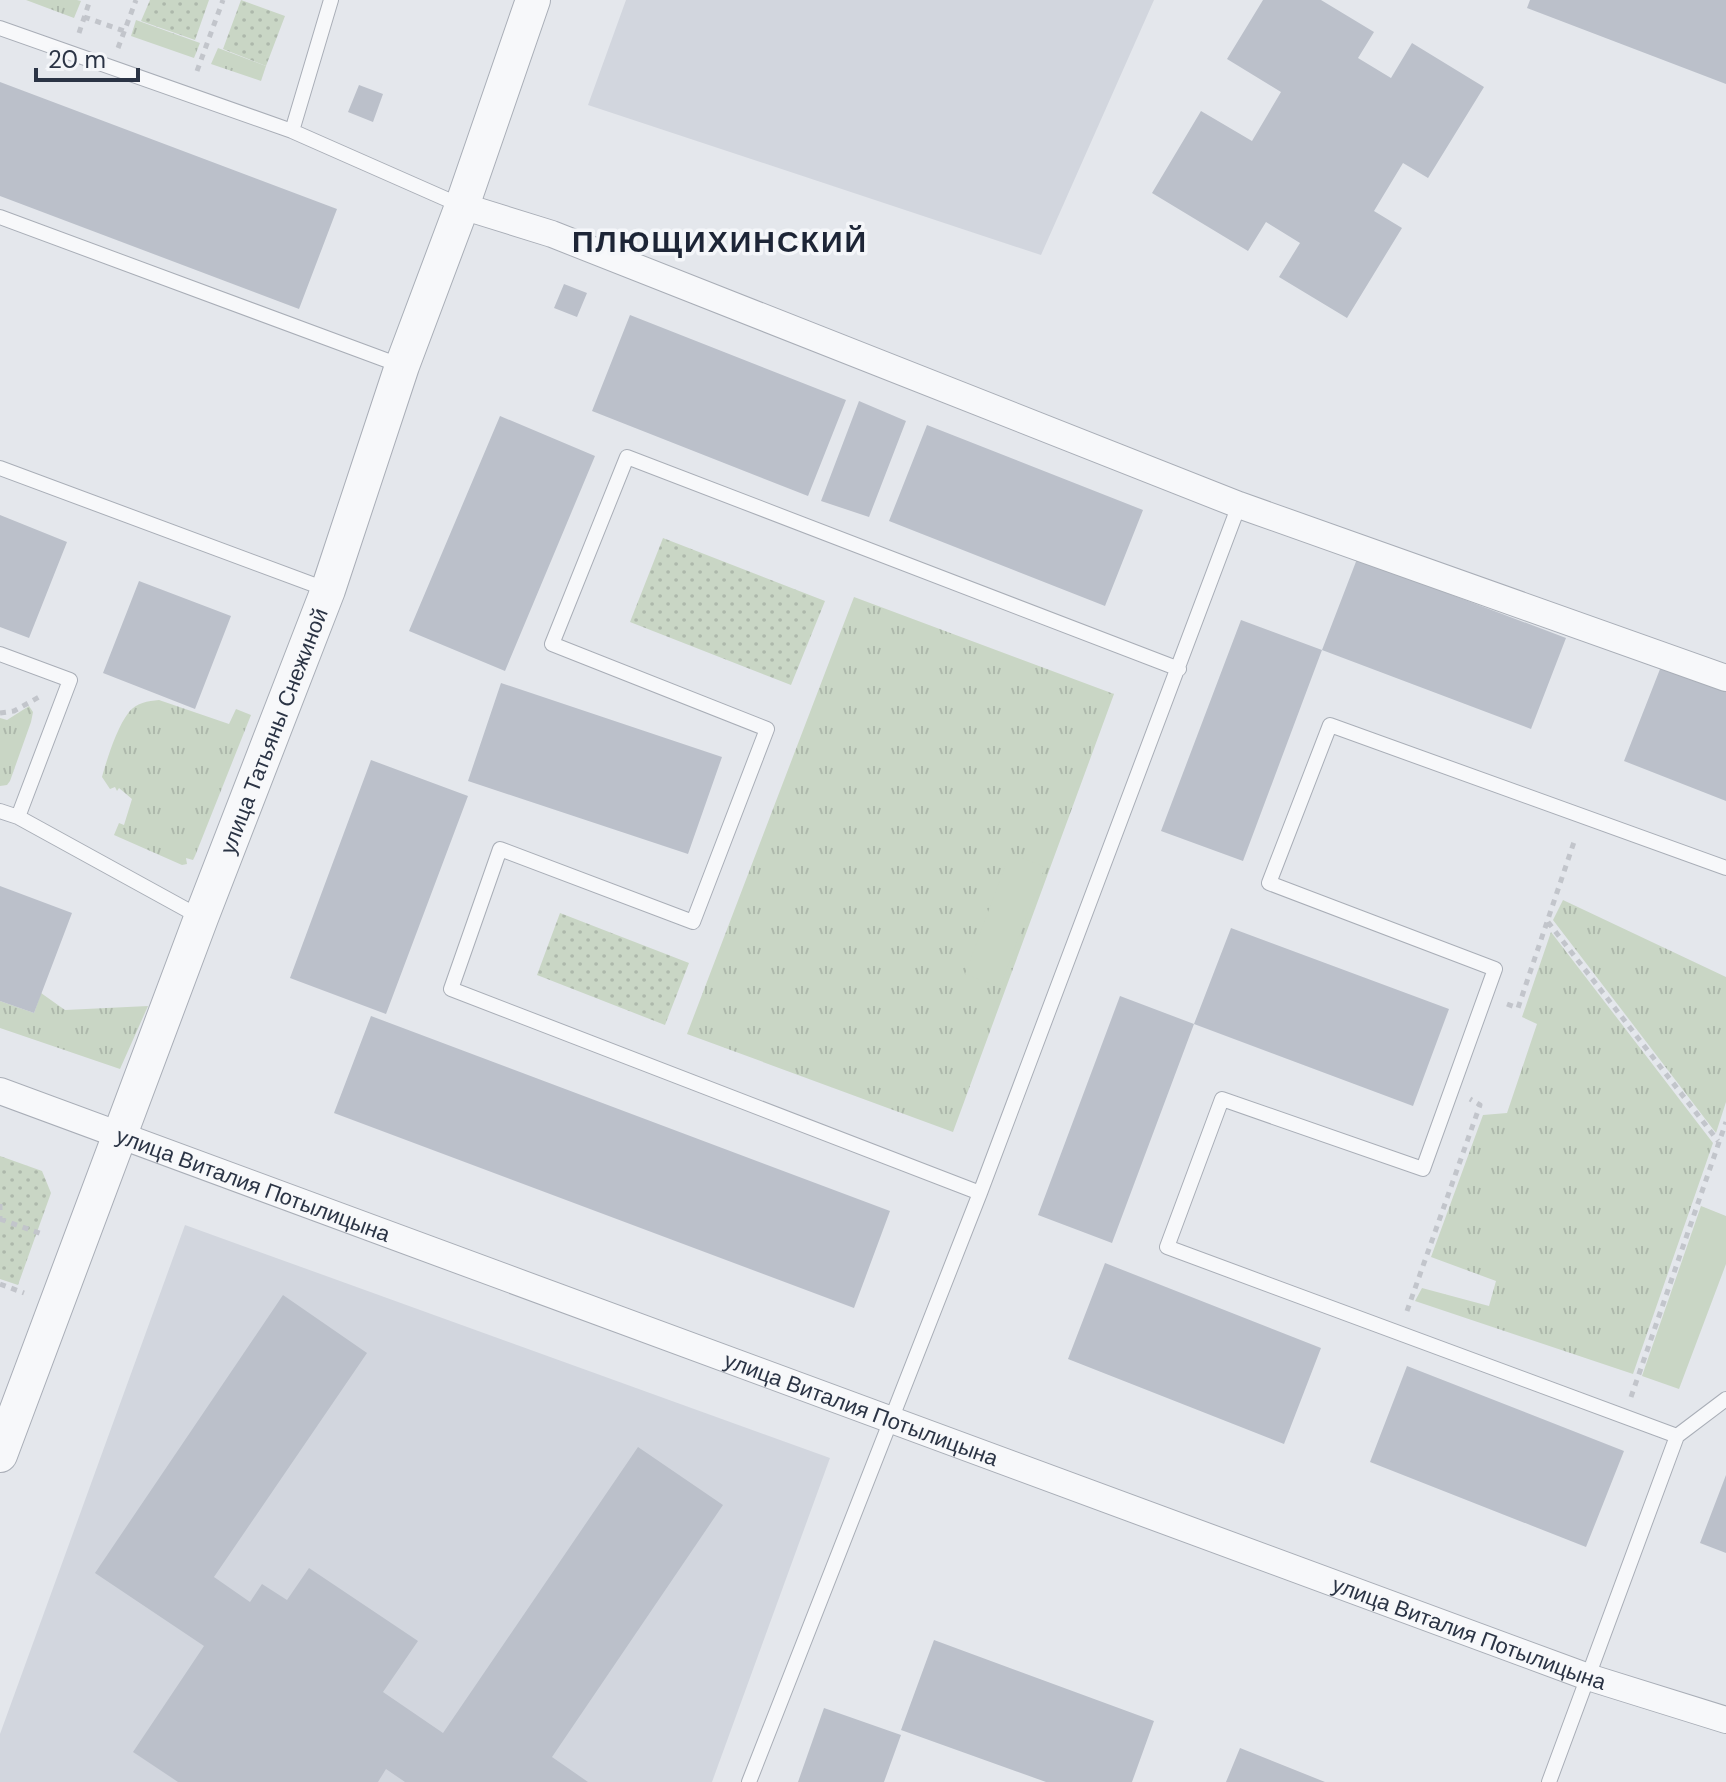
<svg xmlns="http://www.w3.org/2000/svg" width="1726" height="1782" viewBox="0 0 1726 1782" font-family="'DM Sans',sans-serif">
	<style>
		.built { fill: #d2d6de }
		.grass { fill: url(#grass-tufts) }
		.park { fill: url(#park-dots) }
		.garden { fill: #c9d6c5 }
		.building { fill: #bbc0ca }
		.lines { fill: none; stroke-linecap: round; stroke-linejoin: round }
		.service-casing { stroke: #a9aeb7; stroke-width: 16 }
		.minor-casing { stroke: #a9aeb7; stroke-width: 28 }
		.tertiary-casing { stroke: #a9aeb7; stroke-width: 36 }
		.path { stroke: #c2c5cb; stroke-width: 5; stroke-dasharray: 6 6; stroke-linecap: butt }
		.service { stroke: #f7f8fa; stroke-width: 14 }
		.minor { stroke: #f7f8fa; stroke-width: 26 }
		.tertiary { stroke: #f7f8fa; stroke-width: 34 }
		.labels { text-anchor: middle; dominant-baseline: central; stroke-width: 7; stroke-linejoin: round; paint-order: stroke }
		.street-label { font-size: 22px; fill: #2b3445; stroke: #f4f6f9 }
		.district-label { font-size: 30px; font-weight: bold; letter-spacing: 2px; fill: #1d2536; stroke: #f4f6f9 }
	</style>
	<defs>
		<pattern id="grass-tufts" width="24" height="20" patternUnits="userSpaceOnUse" patternTransform="scale(2)"><rect width="24" height="20" fill="#c9d6c5"/><path d="M3 7l-1-3M5 7V3M7 7l1-3M15 17l-1-3M17 17v-4M19 17l1-3" fill="none" stroke="#adb8ab"/></pattern>
		<pattern id="park-dots" width="8" height="8" patternUnits="userSpaceOnUse" patternTransform="scale(2)"><rect width="8" height="8" fill="#c9d6c5"/><path d="M2 2h.1M6 6h.1" fill="none" stroke="#adb8ab" stroke-width="1.8" stroke-linecap="round"/></pattern>
	</defs>
	<rect width="100%" height="100%" fill="#e4e7ec"/>
	<path class="built" d="M626,0H1154L1041,255L588,105Z
		M185,1225L830,1458L712,1782H0V1734Z"/>
	<path class="grass" d="M26,0H77L81,1L74,18Z
		M136,20L200,43L194,58L131,36Z
		M218,48L266,66L261,81L211,64Z
		M854,597L1114,694L953,1132L687,1034Z
		M159,700L229,724L236,709L251,715L195,856L193,860L186,858L187,864L182,865L114,835L119,823L124,825L132,799L119,788L117,791L115,787L110,789L102,777C107,759 117,727 129,712C136,703 148,701 159,700Z
		M29,706L33,712L31,722L10,781L7,785L0,786V718L7,720Z
		M1563,900L1726,977V1102L1716,1133L1553,920Z
		M1551,932L1713,1143L1633,1374L1415,1301L1422,1288L1489,1306L1496,1281L1431,1257L1483,1115L1507,1113L1537,1024L1522,1017Z
		M41,993L65,1010L148,1006L120,1069L0,1028V1001L34,1013Z"/>
	<path class="park" d="M150,0H209L195,40L141,21Z
		M241,0L285,16L266,66L223,49Z
		M663,538L825,601L791,685L630,622Z
		M560,913L689,963L665,1025L537,975Z
		M0,1156L42,1171L51,1193L18,1285L0,1279Z"/>
	<path class="garden" d="M1010,853L1045,867L1000,987L965,974Z
		M1701,1206L1726,1216V1264L1679,1389L1642,1376Z"/>
	<path class="building" d="M1263,0H1321L1374,32L1358,58L1391,78L1412,43L1484,87L1428,178L1403,163L1374,211L1402,228L1347,318L1279,277L1300,243L1266,222L1248,251L1152,193L1201,111L1252,141L1281,92L1227,59Z
		M1530,0H1726V84L1527,8Z
		M0,82L337,209L299,309L0,196Z
		M359,85L383,94L373,122L348,112Z
		M564,284L587,293L577,317L554,308Z
		M630,315L846,400L808,496L592,411Z
		M859,401L906,421L869,517L821,501Z
		M500,416L595,456L505,671L409,631Z
		M927,425L1143,510L1105,606L889,521Z
		M0,515L67,542L29,638L0,627Z
		M1357,559L1566,638L1531,729L1322,650Z
		M139,581L231,616L195,709L103,673Z
		M1241,620L1322,650L1243,861L1161,831Z
		M1662,664L1726,690V801L1624,761Z
		M501,683L722,757L688,854L468,781Z
		M371,760L468,796L386,1014L290,978Z
		M0,886L72,913L34,1013L0,1001Z
		M1231,928L1449,1009L1413,1106L1194,1024L1112,1243L1038,1215L1120,996L1194,1024Z
		M371,1016L890,1211L854,1308L334,1113Z
		M1105,1263L1321,1348L1284,1444L1068,1359Z
		M283,1295L367,1353L214,1577L250,1602L262,1584L287,1600L309,1568L418,1641L383,1692L443,1733L638,1447L723,1505L552,1757L588,1782H405L386,1769L378,1782H178L133,1752L204,1646L95,1573Z
		M1407,1366L1624,1451L1586,1547L1370,1462Z
		M1726,1475V1553L1700,1543Z
		M934,1640L1154,1721L1132,1782H1046L901,1730Z
		M824,1708L901,1735L884,1782H798Z
		M1240,1748L1325,1782H1226Z"/>
	<g class="lines">
		<defs>
			<path id="service" d="M0,28L292,131L462,206
				M292,131L331,0
				M0,217L402,366
				M0,468L328,590
				M0,654L70,680L18,817
				M0,811L18,817L200,917
				M980,1193L451,989L500,849L693,922L767,729L552,644L627,457L1179,669
				M1677,1436L1167,1247L1222,1099L1423,1169L1495,969L1269,883L1330,725L1726,868
				M749,1782L980,1193L1239,505
				M1549,1782L1677,1436L1726,1399"/>
			<g id="minor">
				<path d="M462,206L552,234L1239,505L1726,678"/>
				<path id="s1" d="M0,1091L1588,1677L1726,1720"/>
			</g>
			<g id="tertiary">
				<path id="s2" d="M0,1455L201,918L328,590L402,366L462,206L533,0"/>
			</g>
		</defs>
		<use href="#service" class="service-casing"/>
		<use href="#minor" class="minor-casing"/>
		<use href="#tertiary" class="tertiary-casing"/>
		<path class="path" d="M84,17L124,31
			M79,33L90,0
			M118,48L136,0
			M197,71L223,0
			M0,713L14,711L39,697
			M1548,922L1718,1141
			M1507,1004L1518,1008L1575,839
			M0,1204V1220
			M0,1219L45,1235
			M0,1284L24,1293
			M1407,1311L1480,1105L1470,1099
			M1631,1397L1726,1122"/>
		<use href="#service" class="service"/>
		<use href="#minor" class="minor"/>
		<use href="#tertiary" class="tertiary"/>
	</g>
	<g class="labels">
		<g class="street-label">
			<text stroke="none"><textPath href="#s2" startOffset="774">улица Татьяны Снежиной</textPath></text>
			<text stroke="none"><textPath href="#s1" startOffset="270">улица Виталия Потылицына</textPath></text>
			<text stroke="none"><textPath href="#s1" startOffset="918">улица Виталия Потылицына</textPath></text>
			<text stroke="none"><textPath href="#s1" startOffset="1566">улица Виталия Потылицына</textPath></text>
		</g>
		<g class="district-label">
			<text x="720" y="241">ПЛЮЩИХИНСКИЙ</text>
		</g>
	</g>
	<path d="M36 68v12h102v-12" fill="none" stroke="#2b3445" stroke-width="4"/>
	<text x="48" y="68" font-size="24" fill="#2b3445" stroke="#f4f6f9" stroke-width="6" paint-order="stroke">20 m</text>
</svg>
